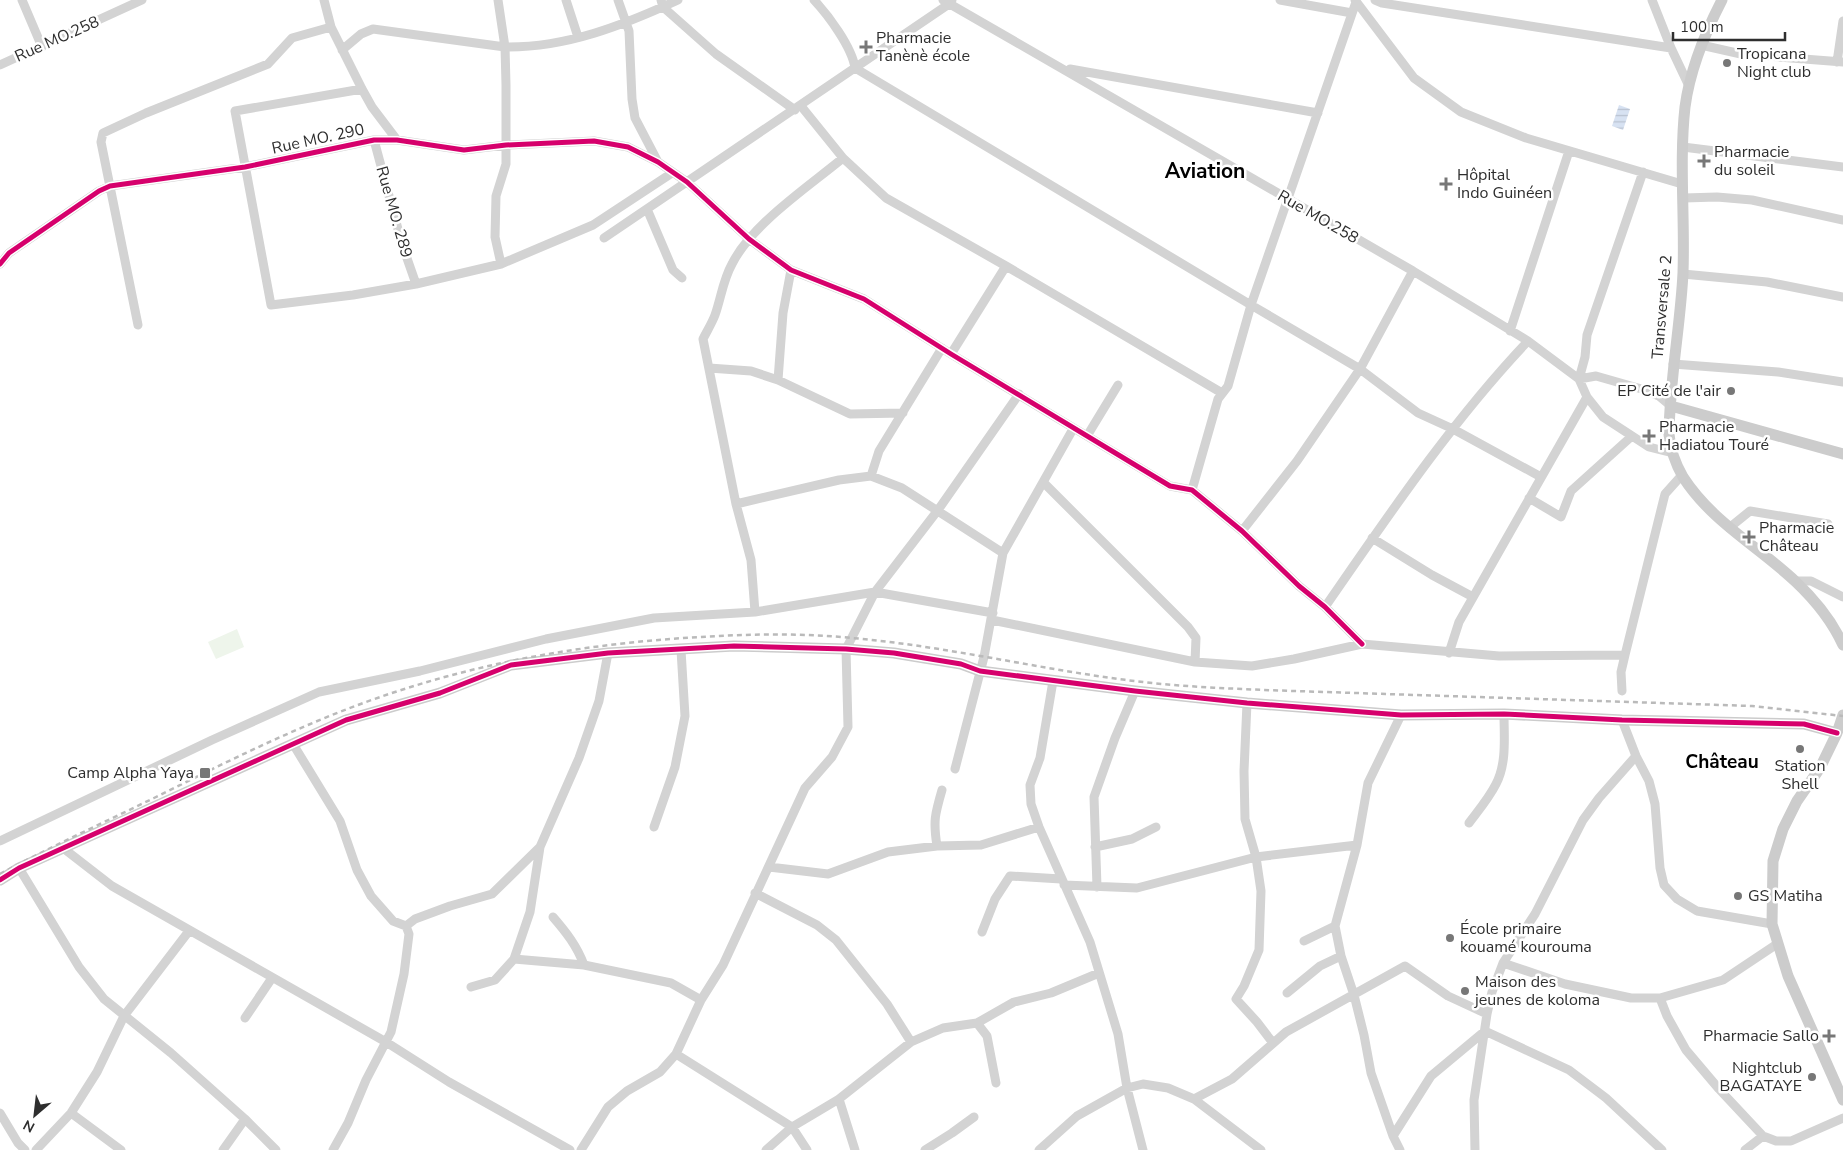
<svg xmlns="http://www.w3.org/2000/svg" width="1843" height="1150" viewBox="0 0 1843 1150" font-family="'Nunito Sans',sans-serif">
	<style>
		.garden { fill: #eef5eb }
		.water { fill: url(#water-rules) }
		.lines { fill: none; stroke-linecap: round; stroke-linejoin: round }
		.street { stroke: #d3d3d3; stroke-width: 9 }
		.secondary { stroke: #ccc; stroke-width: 11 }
		.rail { stroke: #bababa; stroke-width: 2.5; stroke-dasharray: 5 4; stroke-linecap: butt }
		.cycleway-casing { stroke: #fff; stroke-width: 8 }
		.cycleway { stroke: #d6006c; stroke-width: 5 }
		.poi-dot { fill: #777; stroke: #fff; stroke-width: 2 }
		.labels { text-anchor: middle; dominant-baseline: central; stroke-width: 5; stroke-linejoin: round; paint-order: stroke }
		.poi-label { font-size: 16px; fill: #2e2e2e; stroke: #fff; text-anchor: start }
		.street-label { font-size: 16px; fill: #2e2e2e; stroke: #fff }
		.quarter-label { font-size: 19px; font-weight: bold; fill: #000; stroke: #fff }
		.district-label { font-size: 21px; font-weight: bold; fill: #000; stroke: #fff }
	</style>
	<defs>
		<pattern id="water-rules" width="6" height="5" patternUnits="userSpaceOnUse" patternTransform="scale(1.25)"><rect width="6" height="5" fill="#d7e2f2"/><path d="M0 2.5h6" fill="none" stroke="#b9c2d0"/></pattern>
	</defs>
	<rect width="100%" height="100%" fill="#fff"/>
	<path class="garden" d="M237,629L244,647L216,659L208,642Z"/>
	<path class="water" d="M1619,105L1630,109L1623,130L1612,126Z"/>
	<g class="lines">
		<path class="street" d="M22,0L42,47
			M324,0L331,27L362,89L372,107L397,140
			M498,0L505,47L506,85V164L496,196L495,237L501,264
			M566,0L578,37
			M618,0L629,31L632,99L635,118L658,162
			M661,0L663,7L716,54L795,110
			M814,0C828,15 852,47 855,68L1251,305L1360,369L1418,413L1453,429L1541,477
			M943,0L1413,271L1528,341L1579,379L1587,397L1603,417L1649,447L1673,453
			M1280,0L1352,13
			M1355,0L1414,78L1461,112L1526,138L1682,184
			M1375,0L1382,3L1671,48
			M1652,0L1671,48L1689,86
			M1701,45L1741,54L1843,62
			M342,50L361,34L373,29L505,47C566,48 624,25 678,0
			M1837,62L1843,21
			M0,65L142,0
			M1070,69L1318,113
			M362,89L235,111L271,305L353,295L416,284L501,264L593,225L672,173
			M801,106L843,158L886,198L1006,266L1222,393
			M374,140L402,244L416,284
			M1683,147L1843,167
			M1643,172L1587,335L1585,357L1579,379L1596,376L1645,390L1659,396L1671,406
			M1684,198L1717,197L1752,200L1843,220
			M647,209L673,270L682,278
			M604,238L949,4L952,0
			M0,264L9,253L99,191L110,186L245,167L374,140H397L464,150L506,145L594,141L628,147L658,162L687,182L749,239L791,270L864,299L951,354L1170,486L1192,490L1242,531L1299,586L1325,607L1362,644
			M1683,274L1767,282L1843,297
			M138,325L101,142L103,133L146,113L268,64L292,38L331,27
			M1510,331L1569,151
			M951,354L1006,266
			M1673,364L1778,372L1843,382
			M709,368L751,371L778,380L850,414L903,413
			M778,380L783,313L791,270
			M1087,436L1118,385
			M871,476L879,451L942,348
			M1044,483L1188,627L1196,638L1195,662
			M1192,490L1218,399L1228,386L1251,305L1356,2
			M1529,498L1561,517L1571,491L1632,436
			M736,504L839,480L871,476L902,488L1003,553
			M1729,528L1750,511L1828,524
			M1242,531L1297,461L1360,369L1413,271
			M1372,538L1432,575L1473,597
			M1796,581H1811L1843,597
			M1325,607C1388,516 1452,421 1528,341
			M755,612L751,560L736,504L703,339C707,331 712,323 715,315C721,298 723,280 732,264C752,224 808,187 843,158
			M992,620L1195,662L1252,666L1294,659L1362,644L1499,656L1625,655L1665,494L1682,475
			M1449,653L1459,622L1587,397
			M1053,681L1040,758L1030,785L1031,804L1039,827L1090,942L1118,1034L1127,1088L1143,1150
			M1622,691L1621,672L1625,655
			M1247,703L1244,771L1245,819L1256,857L1261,891L1259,950L1244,986L1236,999L1257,1022L1273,1043
			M1622,720L1636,756L1649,781L1655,804L1660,868L1664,885L1677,899L1697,911L1772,924
			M293,744L340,821L357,870L371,896L393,921L406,926L409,934L404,974L391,1032L366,1080L348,1123L333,1150
			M955,769L984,657L1003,553L1073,429
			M1469,823C1478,811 1489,798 1496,784C1507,763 1504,737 1504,714
			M654,827L675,767L685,716L681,650
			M0,841L212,740L319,692L420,671L546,639L654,618L755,612L875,592L993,613
			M937,846C933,821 935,814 942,790
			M1095,847L1132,839L1156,827
			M63,848L112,886L386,1042L449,1082L570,1150
			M769,867L828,874L888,852L937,846L981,845L1039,827
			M19,868L79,967L104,999L171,1053L245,1119L276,1150
			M1064,885L1137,888L1256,857L1357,845
			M1097,887L1094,797L1115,738L1135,691
			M755,893L817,925L836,940L887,1004L911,1042
			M553,917C566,932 577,946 584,965
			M406,926L415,919L450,906L492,894L540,847L579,758L599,701L608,653
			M982,932L995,899L1010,876L1061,879
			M1304,941L1335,926
			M514,959L584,965L671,983L701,1000
			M1503,963L1565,984L1631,998H1660L1723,980L1777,944
			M471,987L495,980L514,959L530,912L540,847
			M1287,993L1320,966L1341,956
			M1660,998L1667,1016L1686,1050L1719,1089L1763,1136
			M245,1018L272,978
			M977,1023L987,1036L996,1083
			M676,1054L792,1127L807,1150
			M839,1099L855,1150
			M1194,1099L1232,1079L1286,1032L1405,966L1448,996L1487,1014
			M0,1113L18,1143L25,1150
			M71,1113L121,1150
			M1393,1136L1431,1076L1485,1031L1569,1070L1606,1098L1662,1150
			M36,1150L71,1113L97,1072L124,1016L189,931
			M223,1150L245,1119
			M581,1150L608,1107L627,1091L660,1072L676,1054L701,1000L723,965L805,788L832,757L848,727L846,649L875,592L938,510L1019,394
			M766,1150L792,1127L839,1099L911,1042L943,1028L977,1023L1014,1002L1051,993L1099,973
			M925,1150L952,1133L974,1117
			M1039,1150L1077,1116L1127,1088L1143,1084L1168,1088L1194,1099L1261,1150
			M1400,1150L1393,1136L1371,1073L1364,1035L1354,995L1341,956L1335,926L1357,845L1368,783L1401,715
			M1475,1150L1474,1100L1487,1014L1492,992L1503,963L1535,914L1583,820L1599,798L1636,756
			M1745,1150L1763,1136L1776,1141H1791L1843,1118"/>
		<path class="secondary" d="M1722,0C1705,33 1690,69 1685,107C1679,162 1685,217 1683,273C1681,314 1674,355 1671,397C1670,409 1669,422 1669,434C1670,448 1676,465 1683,477C1712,522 1758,546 1796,582C1815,600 1832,621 1843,645
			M1671,406L1843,454
			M1843,715L1837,733L1820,768L1797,801L1783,829L1773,861L1772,924L1788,976L1843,1100
			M0,880L19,868L346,720L440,693L511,665L608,653L734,646L846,649L894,653L961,664L980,671L1135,691L1247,703L1401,715L1504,714L1622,720L1804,724L1837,733"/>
		<path class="rail" d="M0,874C50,847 103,823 154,798C230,760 308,721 389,694C490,660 594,643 700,637C750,634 801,633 852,638C944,646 1034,668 1126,680C1171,686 1218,688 1264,690L1752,706L1843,716"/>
		<defs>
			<path id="cycleway" d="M0,264L9,253L99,191L110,186L245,167L374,140H397L464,150L506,145L594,141L628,147L658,162L687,182L749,239L791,270L864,299L951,354L1170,486L1192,490L1242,531L1299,586L1325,607L1362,644
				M0,880L19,868L346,720L440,693L511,665L608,653L734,646L846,649L894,653L961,664L980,671L1135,691L1247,703L1401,715L1504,714L1622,720L1804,724L1837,733"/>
		</defs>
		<use href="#cycleway" class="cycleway-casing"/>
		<use href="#cycleway" class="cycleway"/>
	</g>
	<g class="poi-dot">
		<path d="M863.5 39.5h5v5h5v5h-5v5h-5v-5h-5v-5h5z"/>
		<circle cx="1727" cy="63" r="5"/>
		<path d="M1701.5 153.5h5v5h5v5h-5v5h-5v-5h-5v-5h5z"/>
		<path d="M1443.5 176.5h5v5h5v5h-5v5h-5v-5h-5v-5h5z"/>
		<circle cx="1731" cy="391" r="5"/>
		<path d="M1646.5 428.5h5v5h5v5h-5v5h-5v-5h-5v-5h5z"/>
		<path d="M1746.5 529.5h5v5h5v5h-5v5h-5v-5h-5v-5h5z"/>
		<circle cx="1800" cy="749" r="5"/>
		<rect x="199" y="767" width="12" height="12" rx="2.5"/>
		<circle cx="1738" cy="896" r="5"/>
		<circle cx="1450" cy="938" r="5"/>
		<circle cx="1465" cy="991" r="5"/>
		<path d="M1826.5 1028.5h5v5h5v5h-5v5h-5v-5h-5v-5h5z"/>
		<circle cx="1812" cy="1077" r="5"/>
	</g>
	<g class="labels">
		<g class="poi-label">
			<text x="876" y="38">Pharmacie<tspan x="876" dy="18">Tanènè école</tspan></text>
			<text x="1737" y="54">Tropicana<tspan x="1737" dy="18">Night club</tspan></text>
			<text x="1714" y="152">Pharmacie<tspan x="1714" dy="18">du soleil</tspan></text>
			<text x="1457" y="175">Hôpital<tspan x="1457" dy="18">Indo Guinéen</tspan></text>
			<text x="1721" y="391" text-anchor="end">EP Cité de l'air</text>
			<text x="1659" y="427">Pharmacie<tspan x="1659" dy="18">Hadiatou Touré</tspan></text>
			<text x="1759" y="528">Pharmacie<tspan x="1759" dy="18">Château</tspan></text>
			<text x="1800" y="766" text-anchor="middle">Station<tspan x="1800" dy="18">Shell</tspan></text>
			<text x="194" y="773" text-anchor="end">Camp Alpha Yaya</text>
			<text x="1748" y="896">GS Matiha</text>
			<text x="1460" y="929">École primaire<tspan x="1460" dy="18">kouamé kourouma</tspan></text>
			<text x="1475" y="982">Maison des<tspan x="1475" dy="18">jeunes de koloma</tspan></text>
			<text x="1819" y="1036" text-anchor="end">Pharmacie Sallo</text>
			<text x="1802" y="1068" text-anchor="end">Nightclub<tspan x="1802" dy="18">BAGATAYE</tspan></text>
		</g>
		<g class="street-label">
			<text transform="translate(57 39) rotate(-24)">Rue MO.258</text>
			<text transform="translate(318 139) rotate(-12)">Rue MO. 290</text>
			<text transform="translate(394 212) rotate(74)">Rue MO. 289</text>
			<text transform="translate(1318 217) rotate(30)">Rue MO.258</text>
			<text transform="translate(1662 307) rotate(-85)">Transversale 2</text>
		</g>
		<g class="quarter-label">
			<text x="1722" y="762">Château</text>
		</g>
		<g class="district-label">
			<text x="1205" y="171">Aviation</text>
		</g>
	</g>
	<g transform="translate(35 1115) rotate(208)" stroke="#ffffff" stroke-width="4" paint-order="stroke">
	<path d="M0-4L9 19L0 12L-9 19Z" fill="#2e2e2e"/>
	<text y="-8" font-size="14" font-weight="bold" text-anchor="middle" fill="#2e2e2e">N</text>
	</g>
	<path d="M1673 32v8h112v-8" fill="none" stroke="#2e2e2e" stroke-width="2.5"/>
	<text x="1680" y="32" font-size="15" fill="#2e2e2e" stroke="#ffffff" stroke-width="4" paint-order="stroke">100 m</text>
</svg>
